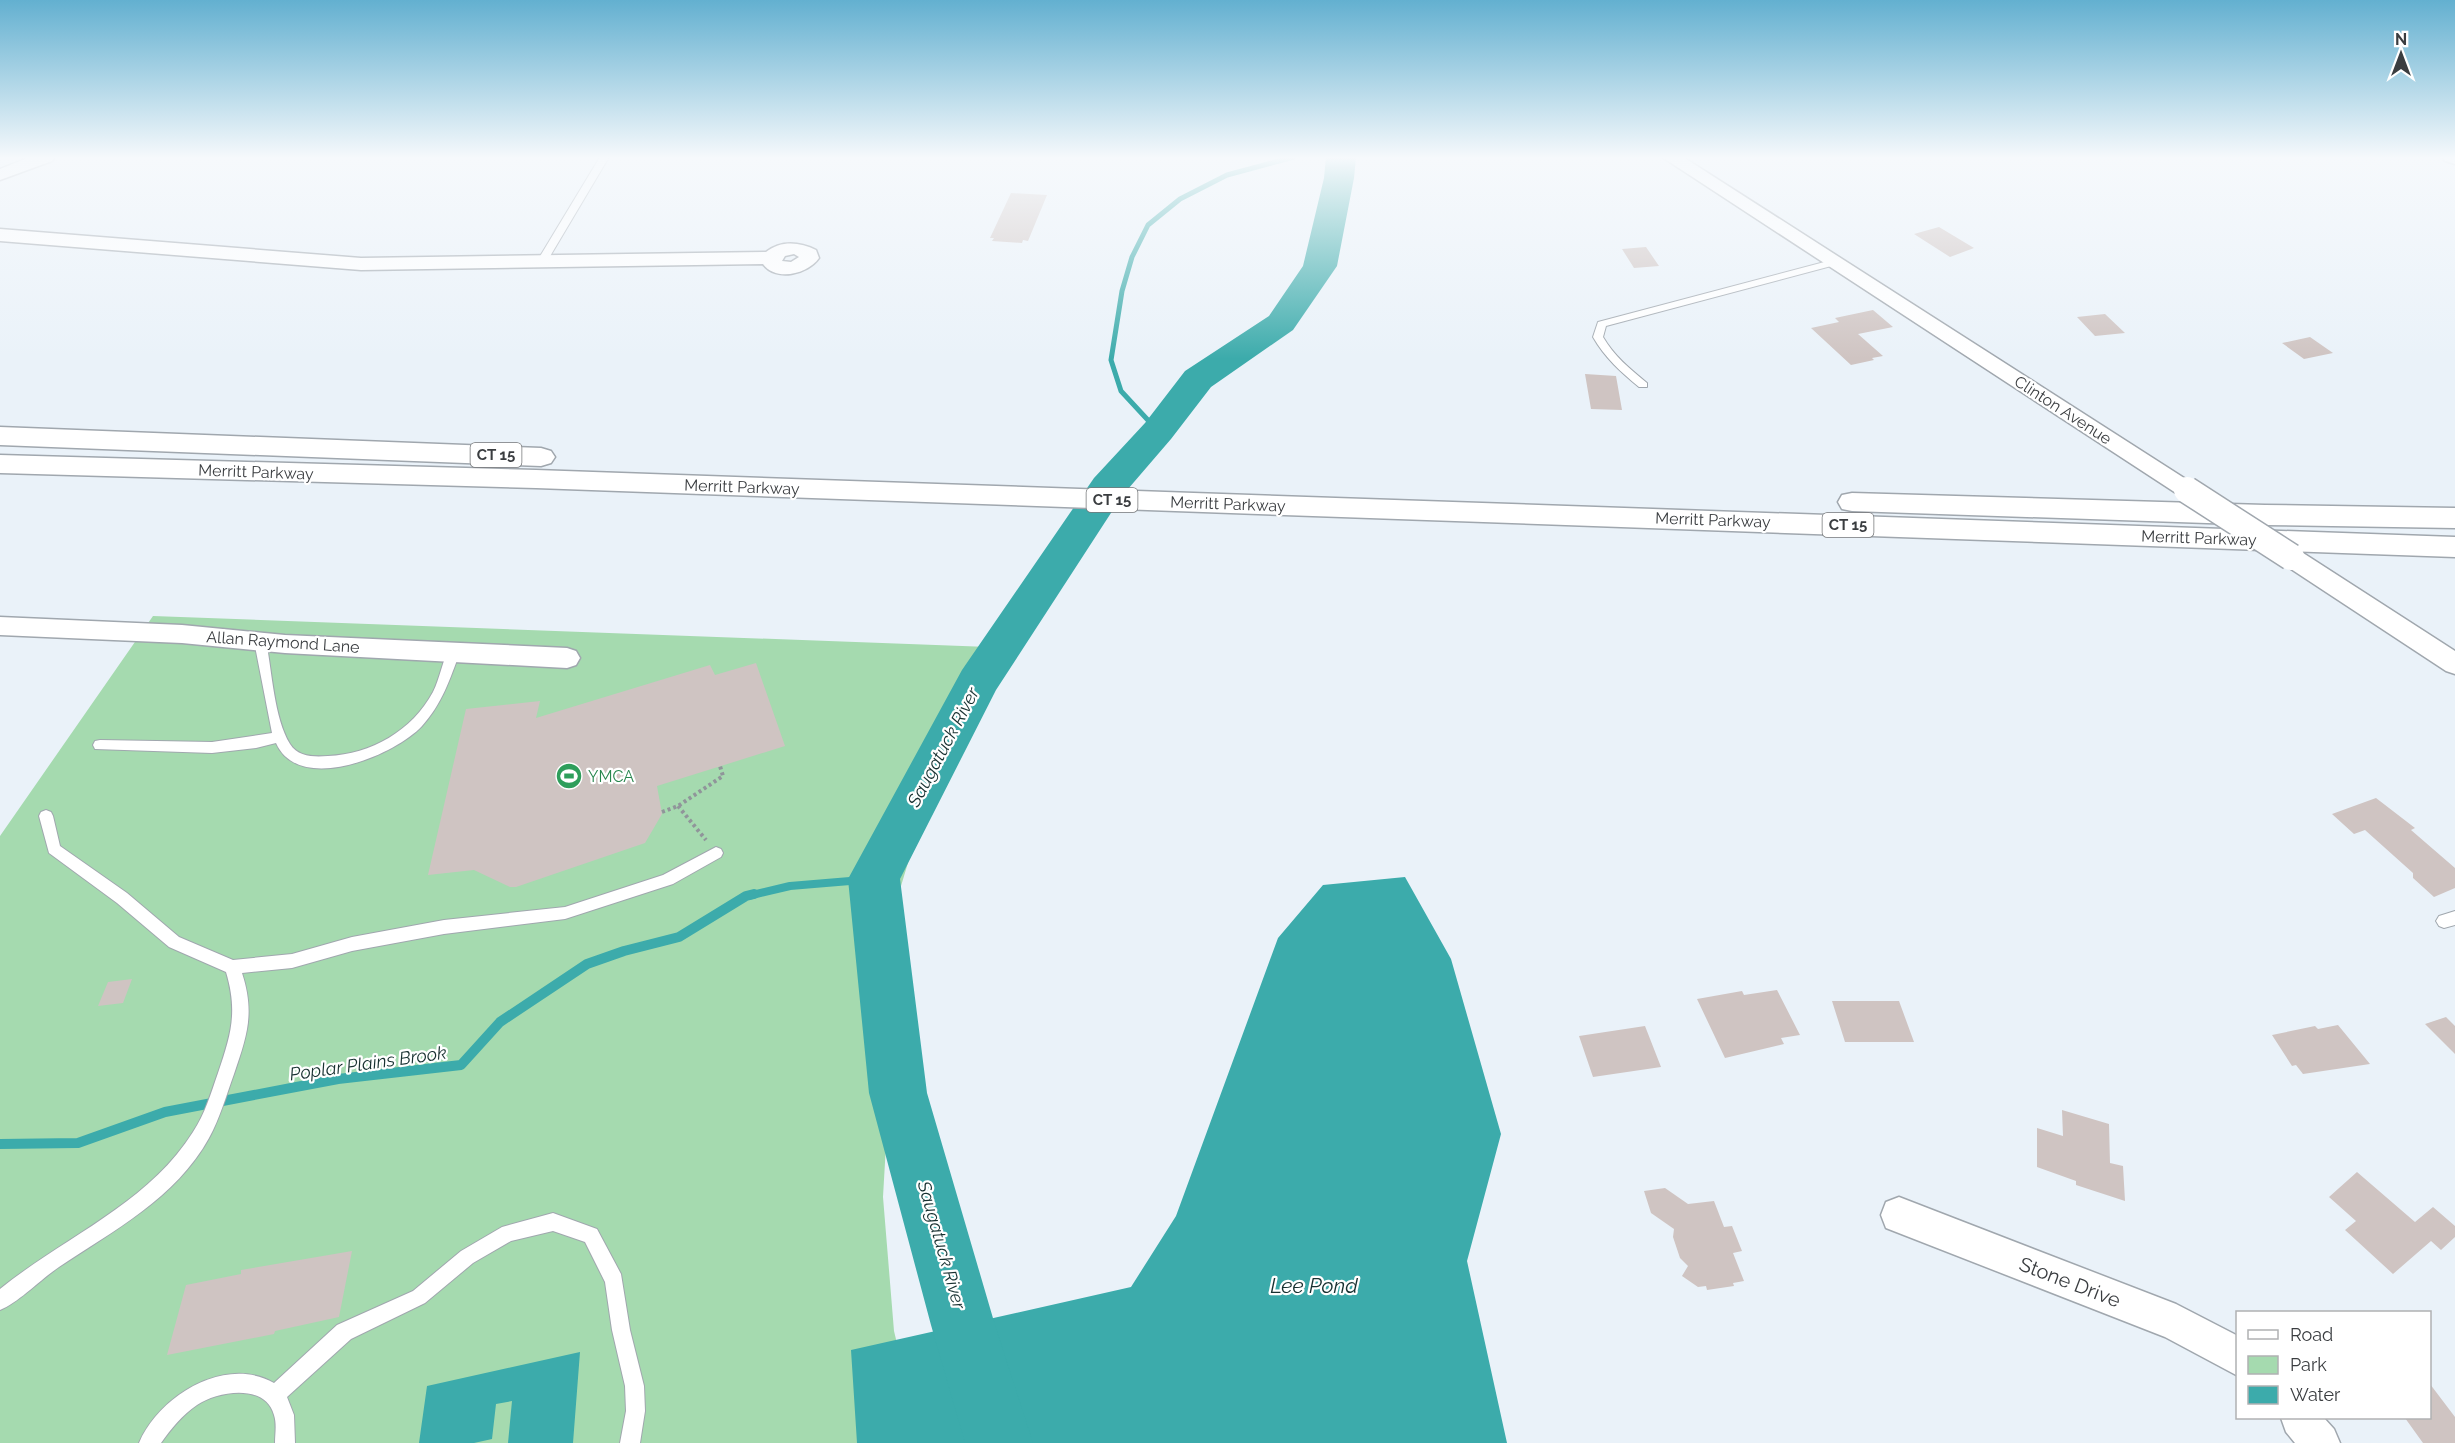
<svg xmlns="http://www.w3.org/2000/svg" width="2455" height="1443" viewBox="0 0 2455 1443" font-family="Raleway,sans-serif">
	<style>
		.green { fill: #a5daaf }
		.water { fill: #3cabab }
		.lines { fill: none; stroke-linecap: round; stroke-linejoin: round }
		.stream-far2 { stroke: #3cabab; stroke-width: 5 }
		.stream-far1 { stroke: #3cabab; stroke-width: 8 }
		.stream { stroke: #3cabab; stroke-width: 10 }
		.river { fill: #3cabab; fill-rule: evenodd }
		.building { fill: #cfc4c2 }
		.lane-casing { stroke: #a0a7ae; stroke-width: 2 }
		.street-casing { stroke: #a0a7ae; stroke-width: 3 }
		.highway-casing { stroke: #a0a7ae; stroke-width: 3 }
		.path { stroke: #90959a; stroke-width: 4; stroke-dasharray: 3 3; stroke-linecap: butt }
		.lane { fill: #fff; fill-rule: evenodd }
		.street { fill: #fff; fill-rule: evenodd }
		.highway { fill: #fff; fill-rule: evenodd }
		.street-bridge-casing { stroke: #a0a7ae; stroke-width: 29; stroke-linecap: butt }
		.street-bridge { stroke: #fff; stroke-width: 26 }
		.labels { text-anchor: middle; dominant-baseline: central; stroke-width: 4.5; stroke-linejoin: round; paint-order: stroke }
		.shield { fill: #fff; stroke: #757779; stroke-width: 1.5 }
		.shield-label { font-size: 15px; font-weight: bold; fill: #3a3d40 }
		.street-label { font-size: 16px; fill: #3a3d40; stroke: #fff }
		.leisure-label { font-size: 16px; fill: #27864d; stroke: #fff; text-anchor: start }
		.water-label { font-size: 18px; font-style: italic; fill: #173030; stroke: #fff }
		.near-street-label { font-size: 20px; fill: #3a3d40; stroke: #fff }
		.near-water-label { font-size: 21px; font-style: italic; fill: #173030; stroke: #fff }
	</style>
	<rect width="100%" height="100%" fill="#eaf2f9"/>
	<path class="green" d="M153,616L989,647L946,715L926,803L901,886L883,1197L894,1331L921,1443H0V836Z"/>
	<path class="water" d="M1405,877L1451,959L1501,1134L1467,1261L1507,1443H857L851,1350L1131,1287L1176,1216L1278,938L1323,885Z
		M580,1352L573,1443H508L512,1401L496,1404L492,1439L474,1443H419L427,1386Z"/>
	<g class="lines">
		<path class="stream-far2" d="M1158,431L1121,391L1111,360L1122,291L1132,257L1148,225L1180,199L1227,175L1294,157"/>
		<path class="stream-far1" d="M748,896L790,886L874,879"/>
		<path class="stream" d="M0,1144L78,1143L165,1112L338,1079L461,1065L500,1022L587,964L624,951L679,937L746,896L754,894"/>
		<path class="river" d="M1326,157H1356L1354,178L1337,266L1293,330L1211,387L1171,439L1122,496L996,690L900,879L927,1093L995,1325L1033,1443H965L931,1325L869,1093L848,879L962,670L1094,478L1145,423L1185,371L1269,316L1303,266L1324,178Z"/>
	</g>
	<path class="building" d="M1011,193L1047,195L1028,241L1023,240L1022,243L992,241L994,238H990Z
		M1939,227L1974,248L1950,257L1914,234Z
		M1646,247L1659,266L1634,268L1622,249Z
		M1873,310L1893,327L1858,334L1883,356L1872,358L1874,360L1851,365L1811,328L1839,322L1835,318Z
		M2105,314L2125,333L2095,336L2077,317Z
		M2310,337L2333,353L2304,359L2282,343Z
		M1585,374L1616,376L1622,410L1591,409Z
		M756,663L785,746L657,786L662,814L645,843L516,887H510L474,870L428,875L466,709L540,701L536,718L710,665L715,675Z
		M2376,798L2415,828L2411,830L2455,868V888L2434,897L2413,878V873L2365,830L2354,834L2332,814Z
		M132,979L123,1003L98,1006L108,982Z
		M1777,990L1800,1035L1781,1038L1784,1044L1725,1058L1697,999L1742,991L1744,995Z
		M1832,1001H1899L1914,1042H1845Z
		M2446,1017L2455,1026V1054L2425,1024Z
		M2338,1025L2370,1064L2303,1074L2296,1065L2292,1066L2272,1035L2315,1026L2318,1029Z
		M1645,1026L1661,1067L1593,1077L1579,1036Z
		M2062,1110L2109,1124L2110,1163L2123,1166L2125,1201L2076,1185V1181L2037,1167V1128L2063,1136Z
		M2357,1172L2415,1222L2433,1207L2455,1226V1237L2441,1250L2431,1241L2393,1274L2345,1230L2356,1221L2329,1197Z
		M1665,1188L1688,1204L1714,1201L1724,1227L1732,1226L1742,1251L1733,1253L1744,1281L1733,1283L1734,1286L1707,1290L1706,1286L1698,1287L1682,1276L1688,1266L1680,1258L1673,1237L1674,1229L1651,1213L1644,1191Z
		M352,1251L339,1317L275,1331L274,1334L167,1355L186,1285L241,1274V1270Z
		M2430,1384L2455,1417V1443H2423L2405,1418H2430Z"/>
	<g class="lines">
		<defs>
			<path id="lane" d="M600,157H609L546,263L538,265L536,263Z
				M1832,260L1837,263L1835,265L1606,326L1603,337C1614,356 1630,369 1647,383V387H1639C1621,372 1605,358 1593,337L1598,322Z
				M260,636L266,641C272,671 274,718 290,744C298,757 314,757 328,756C371,754 412,731 433,692C440,678 442,662 449,649L454,647L460,652C450,679 442,704 422,726C394,756 299,795 276,743L256,748L212,753L95,749L93,745L95,741L100,740L212,742L272,733L254,641Z
				M46,810L51,812L53,816L60,846L127,893L179,937L233,960L292,954L352,937L444,920L565,907L663,875L716,847L721,849L723,853L721,857L673,884L565,919L444,934L352,951L292,968L242,973C255,1013 247,1036 234,1074C226,1096 220,1118 209,1138C176,1198 113,1231 59,1267C41,1279 18,1303 0,1310V1289C64,1237 148,1204 193,1132C205,1114 211,1093 218,1073C231,1035 238,1012 226,972L169,947L117,903L49,853L39,816L41,812Z
				M2455,911V925L2444,928L2439,926L2436,921L2439,916Z
				M553,1213L597,1229L621,1274L630,1330L644,1386L645,1411L640,1443H620L626,1411L625,1386L612,1330L605,1282L585,1242L553,1231L511,1241L473,1263L425,1303L351,1339L287,1397L294,1415L295,1443H275C275,1434 277,1424 274,1415C265,1383 218,1391 197,1405C182,1415 171,1429 161,1443H139C159,1396 225,1355 274,1383L337,1325L413,1291L461,1251L502,1227Z"/>
			<path id="street" d="M30,157H55L52,161L0,180V169Z
				M1662,157H1683L2195,485L2199,490L2195,495L2187,498L2179,495Z
				M2442,157H2455V164L2445,161Z
				M0,229L361,258L766,252C781,240 800,242 816,250L819,258C808,274 776,282 763,264L361,270L0,241ZM794,254L799,257L791,262L782,261L785,256Z
				M2291,549L2300,551L2455,651V674L2446,671L2282,563L2279,557L2282,551Z
				M0,617L182,625L285,635L567,648L576,651L580,658L576,665L567,668L285,653L182,643L0,635Z
				M1899,1197L2176,1304L2238,1336V1376L2165,1337L1886,1228L1881,1215L1886,1202Z
				M2281,1418H2324L2334,1429L2340,1443H2295L2286,1432Z"/>
			<path id="highway" d="M0,427L541,448L551,451L555,457L551,463L541,466L0,445Z
				M0,455L536,470L2455,537V557L536,488L0,473Z
				M1852,493L2265,505L2455,508V528L2265,525L1852,511L1842,509L1838,502L1842,495Z"/>
		</defs>
		<use href="#lane" class="lane-casing"/>
		<use href="#street" class="street-casing"/>
		<use href="#highway" class="highway-casing"/>
		<path class="path" d="M678,806L706,840
			M662,812L678,806L723,776L720,766"/>
		<use href="#lane" class="lane"/>
		<use href="#street" class="street"/>
		<use href="#highway" class="highway"/>
		<defs>
			<path id="street-bridge" d="M2187,490L2291,557"/>
		</defs>
		<use href="#street-bridge" class="street-bridge-casing"/>
		<use href="#street-bridge" class="street-bridge"/>
	</g>
	<linearGradient id="sky" x2="0" y2="1"><stop stop-color="#63b0d0"/><stop offset="0.44" stop-color="#f6f9fc"/><stop offset="1" stop-color="#f6f9fc" stop-opacity="0"/></linearGradient>
	<rect width="2455" height="359" fill="url(#sky)"/>
	<defs>
		<symbol id="stadium-disc" viewBox="-11 -11 22 22"><circle r="9.5" fill="#2e9e5b" stroke="#fff"/><path d="M0-5a6.5 5 0 1 0 0 10a6.5 5 0 1 0 0-10ZM-3.5-1.8h7v3.6h-7Z" fill="#fff"/></symbol>
	</defs>
	<g fill-rule="evenodd">
		<use href="#stadium-disc" x="554" y="761" width="30" height="30"/>
	</g>
	<g class="labels">
		<g class="shield">
			<rect x="470.5" y="443" width="51" height="24" rx="4.5"/>
			<rect x="1086.5" y="488" width="51" height="24" rx="4.5"/>
			<rect x="1822.5" y="513" width="51" height="24" rx="4.5"/>
		</g>
		<g class="shield-label">
			<text x="496" y="455">CT 15</text>
			<text x="1112" y="500">CT 15</text>
			<text x="1848" y="525">CT 15</text>
		</g>
		<g class="street-label">
			<text transform="translate(2063 410) rotate(33)">Clinton Avenue</text>
			<text transform="translate(256 472) rotate(2)">Merritt Parkway</text>
			<text transform="translate(742 487) rotate(2)">Merritt Parkway</text>
			<text transform="translate(1228 504) rotate(2)">Merritt Parkway</text>
			<text transform="translate(1713 520) rotate(2)">Merritt Parkway</text>
			<text transform="translate(2199 538) rotate(2)">Merritt Parkway</text>
			<text transform="translate(283 642) rotate(4)">Allan Raymond Lane</text>
		</g>
		<g class="leisure-label">
			<text x="588" y="776">YMCA</text>
		</g>
		<g class="water-label">
			<text transform="translate(943 747) rotate(-62)">Saugatuck River</text>
			<text transform="translate(368 1063) rotate(-8)">Poplar Plains Brook</text>
			<text transform="translate(942 1245) rotate(74)">Saugatuck River</text>
		</g>
		<g class="near-street-label">
			<text transform="translate(2070 1282) rotate(21)">Stone Drive</text>
		</g>
		<g class="near-water-label">
			<text x="1314" y="1285">Lee Pond</text>
		</g>
	</g>
	<rect x="2236" y="1311" width="195" height="108" fill="#ffffff" stroke="#b0b1b3" stroke-width="1.5"/>
	<rect x="2248" y="1330" width="30" height="9" fill="#ffffff" stroke="#b0b1b3" stroke-width="1.5"/>
	<text x="2290" y="1341" font-size="18" fill="#3a3d40">Road</text>
	<rect x="2248" y="1356" width="30" height="18" fill="#a5daaf" stroke="#b0b1b3" stroke-width="1.5"/>
	<text x="2290" y="1371" font-size="18" fill="#3a3d40">Park</text>
	<rect x="2248" y="1386" width="30" height="18" fill="#3cabab" stroke="#b0b1b3" stroke-width="1.5"/>
	<text x="2290" y="1401" font-size="18" fill="#3a3d40">Water</text>
	<g transform="translate(2401 54)" stroke="#ffffff" stroke-width="4.5" paint-order="stroke">
	<path d="M0-4.5L10 22L0 15L-10 22Z" fill="#3a3d40"/>
	<text y="-9" font-size="16" font-weight="bold" text-anchor="middle" fill="#3a3d40">N</text>
	</g>
</svg>
